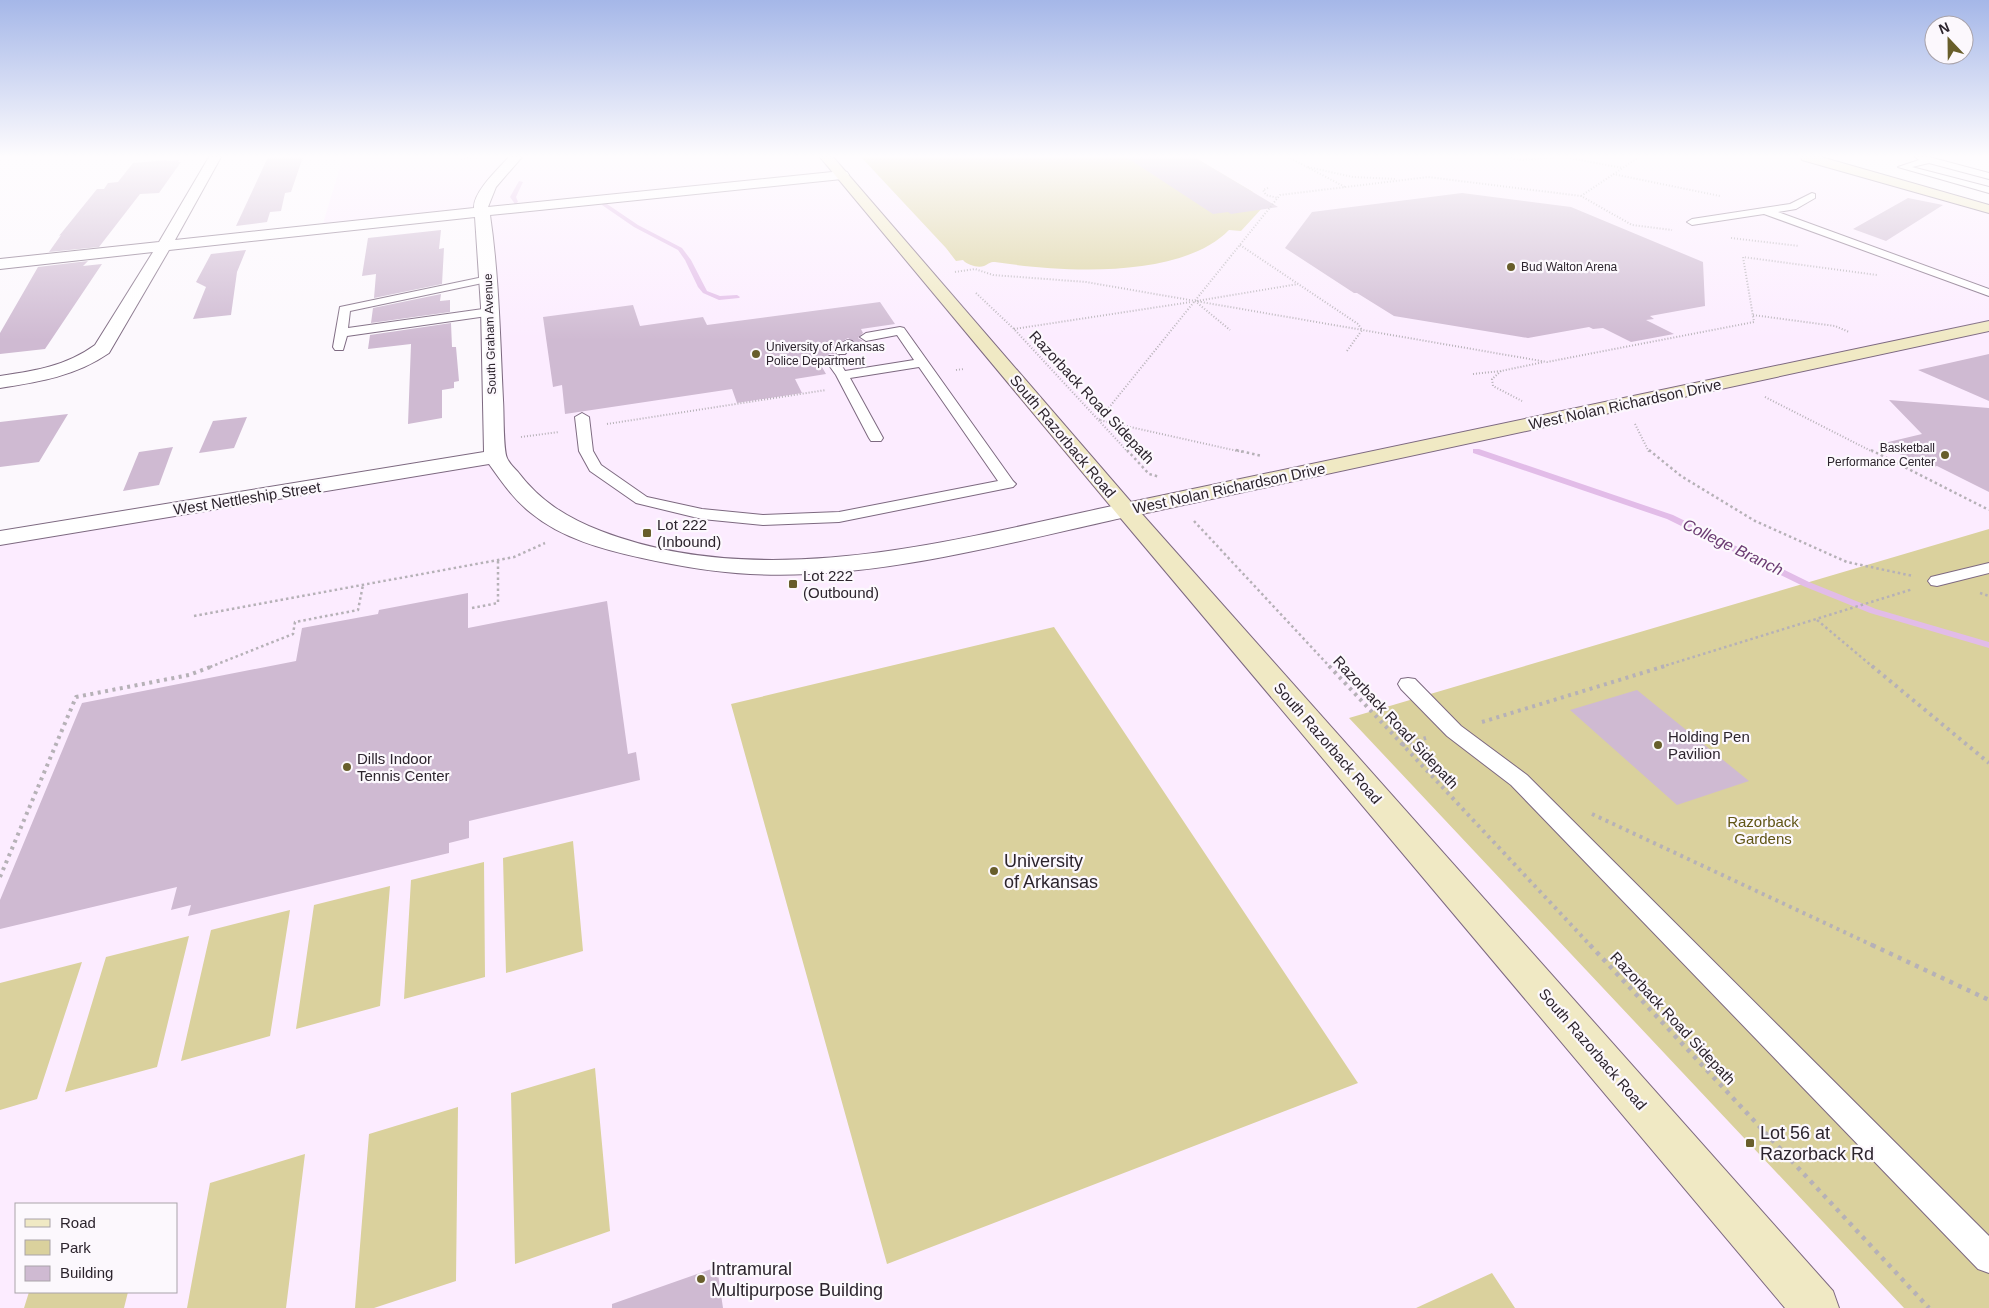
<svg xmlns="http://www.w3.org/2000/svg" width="1989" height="1308" viewBox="0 0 1989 1308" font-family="Helvetica,sans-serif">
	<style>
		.built { fill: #fcecff; fill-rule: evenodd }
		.green { fill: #dad19d }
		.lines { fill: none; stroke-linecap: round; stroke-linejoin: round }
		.stream { fill: #e2bce8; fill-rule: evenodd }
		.building { fill: #cfbad2 }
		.lane-casing { stroke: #7d6980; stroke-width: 2 }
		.street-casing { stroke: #7d6980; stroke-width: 2 }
		.secondary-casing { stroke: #7d6980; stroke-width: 2 }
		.path-far3 { stroke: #b6b1b7; stroke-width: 2; stroke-dasharray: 1 2; stroke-linecap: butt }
		.path-far2 { stroke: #b6b1b7; stroke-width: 2.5; stroke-dasharray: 2.5 3; stroke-linecap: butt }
		.path-far1 { stroke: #b6b1b7; stroke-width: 4; stroke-dasharray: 3 4.5; stroke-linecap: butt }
		.path { stroke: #b6b1b7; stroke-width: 4.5; stroke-dasharray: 4 5.5; stroke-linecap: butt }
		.lane { fill: #fff; fill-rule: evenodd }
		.street { fill: #fff; fill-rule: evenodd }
		.secondary { fill: #f0e9c4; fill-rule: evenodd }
		.poi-dot { fill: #685e2b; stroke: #fcf8fd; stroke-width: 2 }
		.labels { text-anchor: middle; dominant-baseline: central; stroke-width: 4.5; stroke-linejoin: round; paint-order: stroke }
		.far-poi-label { font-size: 12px; fill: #2c242d; stroke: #fcf8fd; text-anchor: start }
		.far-street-label { font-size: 12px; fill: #2c242d; stroke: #fcf8fd }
		.street-label { font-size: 15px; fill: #2c242d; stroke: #fcf8fd }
		.poi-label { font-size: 15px; fill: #2c242d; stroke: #fcf8fd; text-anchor: start }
		.park-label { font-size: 15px; fill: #605515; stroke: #fcf8fd }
		.water-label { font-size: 16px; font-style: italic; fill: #6b3b72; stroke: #fcf8fd }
		.near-poi-label { font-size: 18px; fill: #2c242d; stroke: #fcf8fd; text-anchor: start }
	</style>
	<rect width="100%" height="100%" fill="#fcf8fd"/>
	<path class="built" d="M343,157H1807L1989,209V1308H0V538L495,457L483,212L321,230ZM16,1204H176V1292H16Z"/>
	<path class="green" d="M861,157H1194L1253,192H1250L1264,206L1241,231L1229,230C1180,280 1060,272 995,262C989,262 989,264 984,266C978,268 967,265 963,260L956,261L946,248Z
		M1989,529V1308H1904L1349,718Z
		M1054,627L1358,1083L887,1264L731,704Z
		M573,841L583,951L506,973L503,858Z
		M484,862L485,977L404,999L411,880Z
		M390,886L380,1006L296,1029L314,905Z
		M290,910L270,1036L181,1061L211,930Z
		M189,936L157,1067L65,1092L106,957Z
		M82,962L37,1099L0,1110V983Z
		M595,1068L610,1231L515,1264L511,1093Z
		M458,1107L456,1281L374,1308H355L369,1134Z
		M305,1154L286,1308H187L210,1183Z
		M1492,1273L1515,1308H1416Z
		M29,1292H128L124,1308H24Z"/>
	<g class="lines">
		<path class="stream" d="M519,181L523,182L516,197L518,202L515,204L510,197Z
			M604,202L638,225L682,248L691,260L707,291L720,296L737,295L740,297L739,298L719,300L703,293L698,287L685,260L678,250L634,227L602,205Z
			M1473,449H1479L1673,515L1809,582L1876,609L1989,642V648L1870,613L1803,586L1667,519L1473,453Z"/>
	</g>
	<path class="building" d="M268,157H303L291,192L285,193L281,211L270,212L267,222L236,226Z
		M1126,157H1194L1278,207L1231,214L1228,212L1213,214Z
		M167,160L166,161L180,160L178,162H181L159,193L140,194L99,247L49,252L61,235L59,236L97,189H104L108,183L118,182L133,163Z
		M1462,193L1571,207L1703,262L1705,306L1650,316L1654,319L1646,320L1674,334L1631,342L1603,328L1593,329L1589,327L1528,338L1394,316L1357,293H1354L1285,248L1312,212Z
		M1908,198L1943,205L1886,241L1853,229Z
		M441,230L439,249L444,248L442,284L374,298L376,274L362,276L368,238Z
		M246,250L237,272L231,315L193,319L206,287L196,282L211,254Z
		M88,261L83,266L102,264L45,349L0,354V333L38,267Z
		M441,294L440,301L450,300V312L371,323L373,308Z
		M880,302L895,324L861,329L863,333L858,338L863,341L855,343L848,338L841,342L833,350L835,354H829L824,361L819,362L826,374L795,379L802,393L737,403L732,389L565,414L562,385L553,387L543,317L633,305L640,326L703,317L707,325Z
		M451,323L452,347H456L459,381L454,382V388L442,390V418L408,424L411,344L368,349L370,335Z
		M1989,354V401L1918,370Z
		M1889,400L1989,408V492L1937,466L1927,468L1880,444L1922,434Z
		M68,414L39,462L0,467V422Z
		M247,417L234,448L199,453L213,421Z
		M173,447L159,485L123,491L139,452Z
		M468,593V628L607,601L628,754L636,752L640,780L469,821V838L449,843V853L188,916L191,905L171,910L177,887L0,929V900L82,703L296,661L302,628L378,614L379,610Z
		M1637,690L1749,781L1677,805L1570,710Z
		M717,1267L723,1308H612V1304Z"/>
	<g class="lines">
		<defs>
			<path id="lane" d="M1915,157H1929L1989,173V179L1929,163L1912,167L1989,187V193L1898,167L1919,160Z
				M1812,193L1815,194V198L1796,209L1778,212L1989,289V296L1764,214L1692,225L1687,222L1692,219L1790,204Z
				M488,276L494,279L492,281L350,311L348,328L490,308L496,312L494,315L347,336L343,350H335L333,347L340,307Z
				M900,327L904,328L1013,481L1016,484L1013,487L839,522L763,525L702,519L636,503L590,471L579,451L575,417L582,413L589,417L593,451L601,465L647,497L702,509L763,515L839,512L998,481L919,367L850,378L883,438L881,441H871L869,438L836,375L826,361L829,356H839L840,359L839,361L845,371L914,360L897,335L866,341L860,337L866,333Z
				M848,340L852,341L854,344L845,354H837L835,351C838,346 842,342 848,340Z
				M1989,563V573L1937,586L1931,585L1928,581L1931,577Z
				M1408,678L1415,679L1461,726L1527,775L1989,1236V1273L1978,1269L1511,785L1447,736L1401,689L1398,684L1401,679Z"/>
			<path id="street" d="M209,157H221L175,240L474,208C473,192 499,168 509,157H522L496,187L488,207L842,171L847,172L849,175L842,179L490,215C499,276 500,338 503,400C504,412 503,449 507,458C509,463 514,468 518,472C540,501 567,518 601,531C767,595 960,538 1126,503L1134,505L1138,510L1134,515L1126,517C1008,543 871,581 750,574C713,572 678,566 642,558C604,550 561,538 531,513C514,500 502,482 489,464L0,545V531L484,452L481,307L475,217L169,250L109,353C76,376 39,382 0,388V376C35,371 66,366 95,345L153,252L0,269V259L159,242Z"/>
			<path id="secondary" d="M820,157H833L1131,502L1989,321V331L1142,514L1833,1291L1839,1308H1785L1118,515Z
				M1801,157H1821L1989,205V213L1802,160Z"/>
		</defs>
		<use href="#lane" class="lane-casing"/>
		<use href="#street" class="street-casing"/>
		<use href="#secondary" class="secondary-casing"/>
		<path class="path-far3" d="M1288,157L1345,187
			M1505,157L1521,160L1559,157
			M1564,157L1623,168
			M461,159L477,157
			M1308,167L1353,177L1396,179
			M1613,174L1720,196
			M1268,188L1263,190L1266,195L1278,198
			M1581,196L1639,157
			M1731,238L1799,246
			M1240,245L1358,324L1362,330L1347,351
			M955,272L975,269L993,275L1086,282L1547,362L1754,322L1743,257L1877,275
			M976,293L1014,329L1128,452
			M1195,301L1230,330
			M1197,301L1298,284
			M1753,315L1835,326L1849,332
			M1014,329L1191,302
			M956,370L964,369
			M1501,371L1492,379L1493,386L1522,401
			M1473,374L1501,371L1544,362
			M1765,397L1873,452
			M607,424L826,390
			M1635,424L1649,452
			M521,437L559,432
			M1242,452L1099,420L1280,195L1428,177L1581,196L1632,225L1672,230"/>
		<path class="path-far2" d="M1127,450L1149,474L1160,477
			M1236,450L1262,456
			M1649,450L1681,476L1755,521L1847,562L1913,576
			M1871,450L1989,510
			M1194,521L1330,667
			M1980,593L1989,596
			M472,608L498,603V560
			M194,616L514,557L545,543
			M1817,620L1873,667
			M210,667L293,634L295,622L358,610L363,585
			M1661,667L1913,589"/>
		<path class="path-far1" d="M1329,666L1591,946
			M1872,666L1989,763
			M1482,722L1665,666
			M1402,745L1426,738
			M1592,814L1874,946
			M0,877L76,697L189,675L213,666"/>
		<path class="path" d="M1590,945L1929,1308
			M1872,945L1989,1000"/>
		<use href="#lane" class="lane"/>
		<use href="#street" class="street"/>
		<use href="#secondary" class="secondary"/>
	</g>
	<linearGradient id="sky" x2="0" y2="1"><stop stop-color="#a5b7e8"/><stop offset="0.46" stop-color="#fefcfe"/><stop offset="1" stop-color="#fefcfe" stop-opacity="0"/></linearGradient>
	<rect width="1989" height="340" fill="url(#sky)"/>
	<g class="poi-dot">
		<circle cx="1511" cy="267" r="5"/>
		<circle cx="756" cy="354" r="5"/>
		<circle cx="1945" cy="455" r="5"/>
		<rect x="642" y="528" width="10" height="10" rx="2.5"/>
		<rect x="788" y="579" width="10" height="10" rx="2.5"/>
		<circle cx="1658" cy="745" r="5"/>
		<circle cx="347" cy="767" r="5"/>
		<circle cx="994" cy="871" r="5"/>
		<rect x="1745" y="1138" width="10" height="10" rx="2.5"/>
		<circle cx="701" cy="1279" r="5"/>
	</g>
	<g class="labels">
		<g class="far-poi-label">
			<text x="1521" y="267">Bud Walton Arena</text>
			<text x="766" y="347">University of Arkansas<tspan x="766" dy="14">Police Department</tspan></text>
			<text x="1935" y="448" text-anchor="end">Basketball<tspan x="1935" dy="14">Performance Center</tspan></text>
		</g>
		<g class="far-street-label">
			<text transform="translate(490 334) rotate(-92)">South Graham Avenue</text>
		</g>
		<g class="street-label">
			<text transform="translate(1092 397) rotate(47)">Razorback Road Sidepath</text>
			<text transform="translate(1625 404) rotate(-12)">West Nolan Richardson Drive</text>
			<text transform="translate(1063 436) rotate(50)">South Razorback Road</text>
			<text transform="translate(1229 488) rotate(-12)">West Nolan Richardson Drive</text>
			<text transform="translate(247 498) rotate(-9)">West Nettleship Street</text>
			<text transform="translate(1396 722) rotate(47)">Razorback Road Sidepath</text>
			<text transform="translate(1328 743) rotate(49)">South Razorback Road</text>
			<text transform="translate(1673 1018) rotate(47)">Razorback Road Sidepath</text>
			<text transform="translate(1593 1049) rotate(49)">South Razorback Road</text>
		</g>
		<g class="poi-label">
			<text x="657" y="524">Lot 222<tspan x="657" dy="17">(Inbound)</tspan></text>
			<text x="803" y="575">Lot 222<tspan x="803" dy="17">(Outbound)</tspan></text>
			<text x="1668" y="736">Holding Pen<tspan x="1668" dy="17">Pavilion</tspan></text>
			<text x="357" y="758">Dills Indoor<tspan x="357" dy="17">Tennis Center</tspan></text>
		</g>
		<g class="park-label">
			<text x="1763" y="821">Razorback<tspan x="1763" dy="17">Gardens</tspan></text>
		</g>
		<g class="water-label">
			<text transform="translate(1733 547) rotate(26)">College Branch</text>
		</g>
		<g class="near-poi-label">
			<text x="1004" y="861">University<tspan x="1004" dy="21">of Arkansas</tspan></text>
			<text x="1760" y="1133">Lot 56 at<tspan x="1760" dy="21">Razorback Rd</tspan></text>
			<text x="711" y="1269">Intramural<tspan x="711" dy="21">Multipurpose Building</tspan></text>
		</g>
	</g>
	<rect x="15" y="1203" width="162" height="90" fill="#fcf8fd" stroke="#a9a3aa"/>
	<rect x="25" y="1219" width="25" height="8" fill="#f0e9c4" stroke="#a9a3aa"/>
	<text x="60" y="1228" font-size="15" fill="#2c242d">Road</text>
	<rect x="25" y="1240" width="25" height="15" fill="#dad19d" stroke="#a9a3aa"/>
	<text x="60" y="1253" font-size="15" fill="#2c242d">Park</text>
	<rect x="25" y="1266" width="25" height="15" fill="#cfbad2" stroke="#a9a3aa"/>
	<text x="60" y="1278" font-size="15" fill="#2c242d">Building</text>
	<g transform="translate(1949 40) rotate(338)"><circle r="24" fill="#fcf8fd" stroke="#a9a3aa"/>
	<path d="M0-4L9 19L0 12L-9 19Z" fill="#685e2b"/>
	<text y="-8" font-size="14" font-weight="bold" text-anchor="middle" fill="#2c242d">N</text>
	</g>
</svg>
